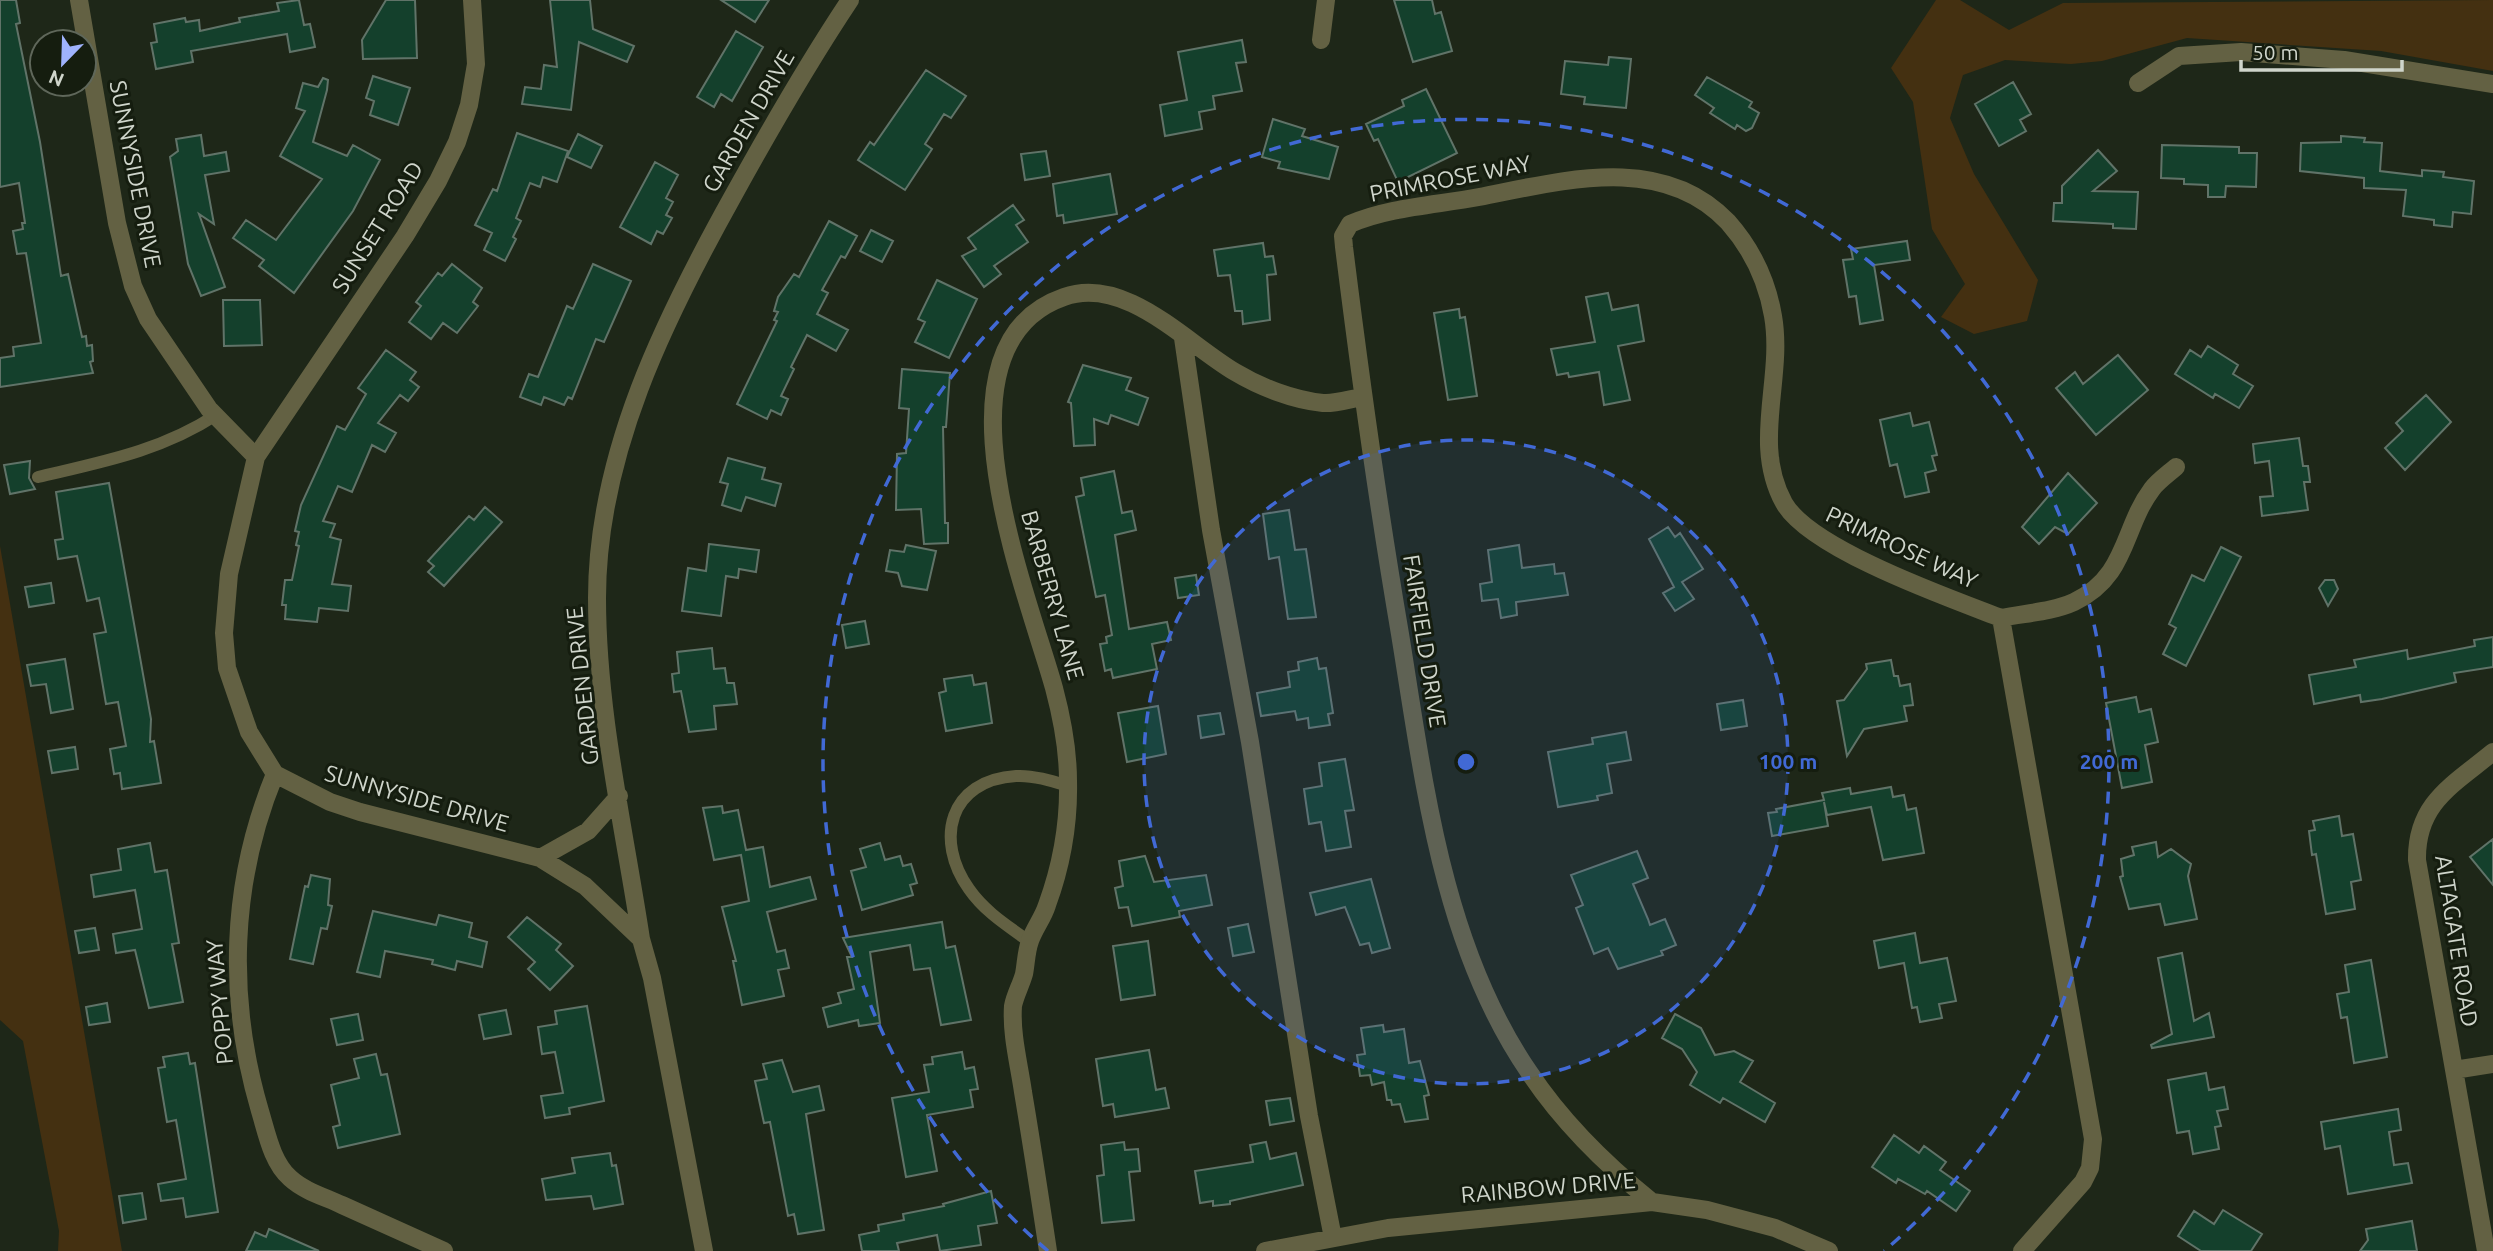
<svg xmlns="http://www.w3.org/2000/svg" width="2493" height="1251" viewBox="0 0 2493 1251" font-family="Ubuntu,sans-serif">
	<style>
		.green { fill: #443011 }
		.building { fill: #14402c; stroke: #607368; stroke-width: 2 }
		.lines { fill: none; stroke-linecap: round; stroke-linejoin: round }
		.service { stroke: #636143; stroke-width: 12 }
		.minor { stroke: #636143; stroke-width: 18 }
		.ring { fill: none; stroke: #4169d5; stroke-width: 3.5; stroke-dasharray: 12 9 }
		.labels { text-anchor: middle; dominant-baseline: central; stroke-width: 6; stroke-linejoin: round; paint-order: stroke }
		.street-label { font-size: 23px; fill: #cfd5cb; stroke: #151d0f }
		.centre { fill: #4169d5; stroke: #151d0f; stroke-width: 3.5 }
		.ring-label { font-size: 21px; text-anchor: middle; font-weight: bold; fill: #4169d5; stroke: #151d0f; stroke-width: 6; stroke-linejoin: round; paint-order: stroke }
	</style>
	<rect width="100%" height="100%" fill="#1e2718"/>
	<path class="green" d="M1936,0H1960L2009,30L2063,3L2493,0V71L2381,51L2187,38L2102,61L2071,64L2005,60L1963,75L1950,118L1974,174L2038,280L2027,321L1974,334L1941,317L1965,284L1932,229L1913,102L1891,68Z
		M0,546L122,1251H58L59,1231L23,1041L0,1020Z"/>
	<path class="building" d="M0,0H16L20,23L16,24L40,142L61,276L68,274L82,337L86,336L87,346L92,345L93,361L90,362L93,373L0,387V358L14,356L13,347L41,343L26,253L17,254L13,231L23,229L22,223H25L19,183L0,187Z
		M299,0L304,25L310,24L315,47L290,52L287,34L191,51L193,62L156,69L151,43L157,42L154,24L185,18L186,22L199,20L200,31L240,22L239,18L279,11L277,3Z
		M386,0H415L417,58L363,59L362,40Z
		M550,0H590L593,29L634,46L627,62L579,42L571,110L522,104L525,87L541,89L544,65L557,67Z
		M721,0H769L755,22Z
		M1394,0H1432L1435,14L1441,12L1452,51L1413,62Z
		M736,31L763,47L732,101L721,94L714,107L697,97Z
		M1242,40L1246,62L1236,63L1242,91L1213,96L1215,109L1199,112L1202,129L1165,136L1160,105L1187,100L1178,52Z
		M1609,57L1631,59L1626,108L1584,104L1585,97L1561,94L1565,61L1608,65Z
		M926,70L966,96L951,118L944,114L925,144L932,149L905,190L858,160L870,142L874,145Z
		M373,76L410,88L398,125L370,115L374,101L366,98Z
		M1707,77L1752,102L1749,107L1759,113L1752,128L1746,131L1737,125L1735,129L1710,113L1714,108L1695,95Z
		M323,78L328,80L327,90L313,142L347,156L353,145L380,160L353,211L294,293L259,266L264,260L233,238L246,220L276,240L322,179L280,156L305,111L296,108L303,83L318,87Z
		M2013,82L2031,114L2020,120L2026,131L1999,146L1975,104Z
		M1426,89L1457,153L1398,182L1378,139L1374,141L1366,124L1404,106L1402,100Z
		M1273,119L1305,129L1302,136L1338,147L1329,179L1278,168L1280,162L1262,157Z
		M517,133L568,151L557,182L543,177L540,187L530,183L516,218L521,221L513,237L516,239L505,261L484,250L492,233L475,225L493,189L497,191Z
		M578,134L602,146L591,168L567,157Z
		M201,135L204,156L226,152L229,171L205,175L214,224L199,214L225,287L201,296L188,264L170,157L178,151L176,139Z
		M2341,136L2365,138L2364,142L2382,143L2380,171L2422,176V170L2444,172L2443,177L2474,181L2471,214L2453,212L2452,227L2434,225V220L2403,216L2406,190L2364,188V178L2300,171L2301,143L2341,142Z
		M2162,145L2239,147V153H2257L2256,187L2226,186L2225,197H2208V185L2184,184V179L2161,178Z
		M2098,150L2117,171L2093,191L2138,192L2136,229L2113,228V224L2053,221L2054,203H2062V186Z
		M1046,151L1050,176L1025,180L1021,154Z
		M655,162L678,175L666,198L673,202L666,215L672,218L663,234L657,231L651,244L620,227Z
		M1110,174L1117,214L1064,223L1063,215L1057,216L1053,184Z
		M1013,205L1024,220L1016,225L1028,242L994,266L1001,274L984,287L962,256L976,249L968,238Z
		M829,221L857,236L845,258L841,256L822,290L828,293L817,314L848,330L836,351L807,335L791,367L794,369L781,396L788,399L781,415L771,410L767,419L737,404L777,321L774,320L778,312L774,311L778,297L794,274L799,277Z
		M871,230L893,241L882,262L860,251Z
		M1907,241L1910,260L1874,265L1883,320L1860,324L1856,296L1849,297L1843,260L1853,259L1851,249Z
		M1263,243L1265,257L1273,256L1276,274L1267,275L1270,320L1243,324L1242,311H1235L1230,275L1218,276L1214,250Z
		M452,264L482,288L473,302L478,306L457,333L443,323L431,339L409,322L421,306L416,302L438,273L442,276Z
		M593,264L631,281L604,342L596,339L572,399L568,397L564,405L544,397L541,405L520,397L529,374L538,377L567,306L573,309Z
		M937,280L977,299L949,358L915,342L925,322L918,319Z
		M1608,293L1612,310L1638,305L1644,341L1618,346L1630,400L1604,405L1599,372L1569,377L1568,373L1557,375L1551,349L1595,342L1586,297Z
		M223,300H260L262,345L224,346Z
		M1459,309L1460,318L1465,317L1477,396L1448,400L1434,313Z
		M2208,346L2238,365L2233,374L2253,386L2239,408L2215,394L2213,398L2175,374L2190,350L2201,357Z
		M386,350L416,372L410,380L419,387L408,401L400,395L378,423L396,433L385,452L372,445L352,492L338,486L323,521L335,524L330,537L341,540L332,584L351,586L348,611L319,608L317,622L285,619L286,605H282L285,580H292L299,546L296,545L299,532L295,531L301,505L337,426L345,430L366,394L358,388Z
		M2118,355L2148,390L2096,435L2056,388L2075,372L2083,384Z
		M1083,365L1131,378L1126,390L1148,398L1138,425L1111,415L1108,424L1094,419L1095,445L1074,446L1071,403L1068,402Z
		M902,369L950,373L946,427H943L945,523H948V543L924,544L921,509L896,510L897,454L906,453L909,409L899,408Z
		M2426,395L2451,422L2405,470L2385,448L2403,431L2396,423Z
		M1910,413L1913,426L1929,422L1937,455L1932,456L1936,470L1925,473L1929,492L1905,497L1897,464L1890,466L1880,420Z
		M2299,438L2303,466H2308L2310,482H2304L2308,510L2262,516L2260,497L2273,496L2269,461L2255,463L2253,444Z
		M728,458L765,468L762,479L781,484L775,506L746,497L741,511L722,505L728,484L720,482Z
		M30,461L29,478L35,489L10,494L4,465Z
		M1114,471L1122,513L1132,511L1136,530L1115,535L1129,629L1167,622L1171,640L1152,644L1157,669L1113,678L1111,669L1105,671L1100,644L1107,643L1106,637L1112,635L1105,595L1096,597L1076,497L1084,495L1081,478Z
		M2068,473L2097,503L2068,534L2055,527L2039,544L2022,527Z
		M109,483L151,719L150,742L154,741L161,783L122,789L120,773L114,774L110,749L126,746L118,702L106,704L94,634L106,632L99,598L87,601L77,556L58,559L55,540L63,539L56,492Z
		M485,507L502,522L444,586L428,572L434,566L428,561L469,516L474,520Z
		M1289,510L1295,550L1306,549L1316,617L1288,619L1279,557L1269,559L1263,514Z
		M1668,527L1675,537L1680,533L1703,569L1682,582L1694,599L1675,611L1663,593L1674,587L1649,539Z
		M709,544L759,550L756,572L739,569L738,578L726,576L721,616L682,611L688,568L706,571Z
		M906,545L936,551L927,590L902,586L898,573L886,571L890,550L904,552Z
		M1519,545L1522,568L1554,564L1555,574L1564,573L1568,595L1516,602L1517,615L1501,618L1498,599L1482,601L1480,584L1492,582L1488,550Z
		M2221,547L2241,557L2186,666L2163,654L2176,628L2169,624L2192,575L2204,581Z
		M1196,575L1199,595L1178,598L1175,578Z
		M2325,580H2334L2338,589L2328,606L2319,588Z
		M51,583L54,603L29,607L25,587Z
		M865,621L869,644L846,648L842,625Z
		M2493,637V667L2454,673L2456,682L2382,699L2361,702L2360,695L2314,704L2309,675L2356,667L2354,660L2407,650L2408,659L2475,646L2474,640Z
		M712,648L714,669L725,668L727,683H734L737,704L714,706L716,729L689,732L681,691L674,692L672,674L679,673L677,652Z
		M1317,658L1319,669L1326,668L1333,713L1328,714L1330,725L1309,728L1308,718L1297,720L1295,711L1261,716L1257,693L1290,687L1288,672L1299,670L1298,662Z
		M65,659L73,709L51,713L46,684L31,686L27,665Z
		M1891,660L1894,676H1898L1900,686L1910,684L1913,705L1904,706L1907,721L1864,729L1847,756L1837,701L1844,700L1867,669L1866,664Z
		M972,675L974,685L986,683L992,723L946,731L939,693L946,691L944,679Z
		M2136,697L2139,712L2151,709L2158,742L2145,745L2152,782L2122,788L2106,703Z
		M1743,700L1747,726L1721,730L1717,704Z
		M1158,706L1166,754L1127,762L1118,713Z
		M1220,713L1224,734L1201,738L1198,716Z
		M1626,732L1631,760L1607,764L1612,793L1597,796L1598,800L1558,807L1548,752L1593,744L1592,738Z
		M75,747L78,769L52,773L48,751Z
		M1345,759L1354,810L1345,811L1351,847L1326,851L1321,822L1309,824L1304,789L1322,786L1319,763Z
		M1891,787L1893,797L1904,795L1907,810L1916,808L1924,853L1883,860L1871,807L1827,815L1824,802L1828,826L1772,836L1768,813L1777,812L1776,809L1824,800L1822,793L1850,788L1851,794Z
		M722,806L723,813L738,810L746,850L763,847L770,887L810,877L816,899L767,912L777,952L785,950L789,968L778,970L784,996L742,1005L733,961H736L722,907L749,901L741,855L714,860L703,808Z
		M2339,816L2342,836L2353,834L2361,880L2351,882L2355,909L2326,914L2316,854L2312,855L2309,831L2315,830L2313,821Z
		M2493,839V885L2470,857Z
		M2156,842L2158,857L2171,849L2191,864L2188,876L2197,919L2165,925L2160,904L2129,909L2120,877L2123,876L2121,859L2134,855L2132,847Z
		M150,843L155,872L167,870L179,943L172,944L183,1002L149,1008L135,950L116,953L113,934L142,929L135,890L94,897L91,875L121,870L118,849Z
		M880,843L885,860L900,856L903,866L911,864L917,883L910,885L913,895L862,910L851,871L866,867L860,849Z
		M1637,851L1648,878L1633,884L1648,919L1650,925L1665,919L1676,945L1661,951L1663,955L1618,969L1608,948L1594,954L1576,908L1583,905L1571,875Z
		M1145,856L1154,882L1206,875L1212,905L1179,911L1180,917L1132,926L1128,907L1119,908L1115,888L1123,886L1119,861Z
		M311,875L330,879L328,905L332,906L327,929L321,928L313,964L290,959L305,886L308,887Z
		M1371,879L1390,948L1372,953L1369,943L1360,945L1345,907L1316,915L1310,893Z
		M373,911L436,925L439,915L472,923L469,937L487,942L482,967L457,961L455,970L432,964L433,960L385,951L380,977L357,972Z
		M527,917L561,944L556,950L573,966L550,990L528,969L535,962L508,937Z
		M942,922L946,948L955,946L971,1020L941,1025L930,968L914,970L910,945L870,952L880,1023L859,1026L858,1020L828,1027L823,1008L841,1003L838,993L854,989L847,957H852L843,938Z
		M1248,924L1254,952L1233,956L1228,928Z
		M95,928L99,950L79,953L75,931Z
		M1915,933L1920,963L1947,958L1956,1001L1939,1004L1942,1018L1920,1022L1917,1007L1912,1008L1904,963L1879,968L1874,941Z
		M1148,941L1155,995L1121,1000L1113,946Z
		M2182,953L2194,1021L2209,1013L2214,1037L2152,1048L2151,1045L2172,1034L2158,958Z
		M2371,960L2387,1057L2354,1063L2347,1017L2341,1018L2337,994L2349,992L2345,965Z
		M107,1003L110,1022L89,1025L86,1007Z
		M587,1006L604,1101L569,1108L570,1114L545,1118L541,1096L563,1093L555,1052L542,1054L538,1027L557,1024L555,1011Z
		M506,1010L511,1034L484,1039L479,1015Z
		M358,1014L363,1040L337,1045L331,1019Z
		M1675,1014L1701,1028L1715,1055L1734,1051L1753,1061L1740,1082L1775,1103L1765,1122L1723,1098L1720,1103L1690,1085L1697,1072L1682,1049L1662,1038Z
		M1383,1025L1384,1032L1404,1029L1409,1063L1420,1061L1429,1095L1424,1096L1428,1119L1405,1122L1400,1104L1392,1105L1391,1100H1387L1384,1082L1372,1085L1370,1075L1360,1076L1357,1055L1365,1054L1361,1028Z
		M1149,1050L1156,1090L1165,1088L1169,1108L1115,1117L1113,1104L1103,1106L1096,1059Z
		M962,1052L965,1069L974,1067L978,1089L970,1090L973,1107L927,1115L937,1171L906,1177L892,1098L929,1092L924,1065L933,1064L932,1057Z
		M188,1053L190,1064L195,1063L218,1212L186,1217L183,1198L161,1201L158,1184L186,1179L176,1120L167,1122L158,1068L165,1067L163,1057Z
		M376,1054L381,1075L387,1074L400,1134L338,1148L333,1127L340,1125L331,1085L359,1078L354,1059Z
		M782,1060L793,1092L819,1086L824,1110L806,1114L824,1230L798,1234L794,1214L788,1216L770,1122L764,1123L755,1081L767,1079L763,1064Z
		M2206,1073L2209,1090L2224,1087L2228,1109L2217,1111L2221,1126L2215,1127L2219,1149L2193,1154L2189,1131L2177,1133L2168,1080Z
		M1290,1098L1294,1121L1270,1125L1266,1101Z
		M2398,1109L2401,1130L2389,1132L2394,1165L2408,1163L2412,1183L2348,1194L2340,1146L2325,1149L2321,1122Z
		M1894,1135L1919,1153L1924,1146L1946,1162L1940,1170L1970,1191L1956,1211L1927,1191L1925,1194L1898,1179L1896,1183L1872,1167Z
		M1124,1142L1125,1150L1138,1149L1140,1171L1129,1172L1134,1220L1102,1223L1097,1176L1104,1175L1101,1145Z
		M1266,1142L1270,1159L1296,1153L1303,1185L1230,1201V1204L1213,1206V1201L1200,1203L1195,1171L1253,1162L1250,1145Z
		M610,1153L612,1166L616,1165L623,1204L594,1209L591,1196L546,1200L542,1179L575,1173L572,1158Z
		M991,1191L997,1223L978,1226L981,1245L940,1251L937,1235L897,1243L899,1251H862L859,1235L879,1231L878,1225L904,1220L903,1214L944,1206L943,1204Z
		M142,1193L146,1219L123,1223L119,1196Z
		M2223,1210L2262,1234L2251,1251H2201L2178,1236L2194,1211L2214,1224Z
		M2412,1221L2417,1251H2360L2368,1240L2366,1229Z
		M269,1229L319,1251H246L255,1232L266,1237Z"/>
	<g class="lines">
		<path class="service" d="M38,477C101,462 161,451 216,415
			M1030,942C1008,926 985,912 969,889C934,840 949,780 1016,776C1033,775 1052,781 1068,786"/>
		<path class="minor" d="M79,0L117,223L133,286L148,319L209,409L256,457
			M472,0L476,64L469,105L457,142L438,181L405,236L256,457L229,574L224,633L227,668L249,732L275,774L330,802L360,812L540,858L585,886L641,939
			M1321,40L1326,0
			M2138,83L2179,56L2241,52L2344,60L2493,84
			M1183,338L1211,530L1250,742L1309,1116L1333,1238
			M2001,618C2025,613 2052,612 2074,602C2128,576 2122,529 2152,489C2158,481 2168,474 2176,467
			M275,774C230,883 227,999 260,1111C267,1134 272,1162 290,1178C304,1191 325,1197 342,1205C376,1220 410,1236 444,1251
			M540,858L588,831L619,796
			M2454,1070L2493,1064
			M1652,1202C1606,1165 1562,1122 1529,1072C1442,945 1424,782 1400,634C1378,505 1360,376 1344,247L1343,236L1350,224C1389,207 1437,205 1479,197C1562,181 1662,152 1728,222C1751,248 1767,281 1773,316C1784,379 1751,443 1784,503C1810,549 1949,598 2001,618L2093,1139L2090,1168L2083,1182L2022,1251
			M704,1251L652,978L641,939C624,827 597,712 597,598C597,454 665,318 733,196C770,129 808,63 850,0
			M1048,1251C1040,1198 1032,1145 1023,1092C1019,1064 1011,1034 1013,1006C1015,995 1021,985 1024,974C1026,964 1026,952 1030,941C1034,929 1043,918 1047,905C1062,864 1069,824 1068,781C1068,749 1062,718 1054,688C1028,594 925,345 1064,297C1125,275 1186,343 1235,372C1260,387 1293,400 1323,403C1335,404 1350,399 1362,397
			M1265,1251L1388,1228L1652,1202L1707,1210L1775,1228L1829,1251
			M2486,1251L2417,860C2416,803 2453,785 2493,752"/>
	</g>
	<circle cx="1466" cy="762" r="322" fill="#4169d5" fill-opacity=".12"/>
	<g class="ring">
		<circle cx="1466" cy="762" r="322"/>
		<path d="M1048 1251A643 643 0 1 1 1884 1251"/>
	</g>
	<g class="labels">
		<g class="street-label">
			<text transform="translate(748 121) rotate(-60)">GARDEN DRIVE</text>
			<text transform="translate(136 174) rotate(79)">SUNNYSIDE DRIVE</text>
			<text transform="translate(1450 178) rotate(-11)">PRIMROSE WAY</text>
			<text transform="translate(377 227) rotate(-58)">SUNSET ROAD</text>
			<text transform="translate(1902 547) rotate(25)">PRIMROSE WAY</text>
			<text transform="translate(1053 595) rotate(74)">BARBERRY LANE</text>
			<text transform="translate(1425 641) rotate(81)">FAIRFIELD DRIVE</text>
			<text transform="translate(582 686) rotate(-96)">GARDEN DRIVE</text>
			<text transform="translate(417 798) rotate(16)">SUNNYSIDE DRIVE</text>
			<text transform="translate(2457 941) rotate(81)">ALTAGATE ROAD</text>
			<text transform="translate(219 1002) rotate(-95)">POPPY WAY</text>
			<text transform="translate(1548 1187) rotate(-5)">RAINBOW DRIVE</text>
		</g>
	</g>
	<circle cx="1466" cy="762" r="10" class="centre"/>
	<g class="ring-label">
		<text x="1788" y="769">100 m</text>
		<text x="2109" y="769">200 m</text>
	</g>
	<g transform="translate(63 63) rotate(203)"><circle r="33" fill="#151d0f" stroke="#5f675a" stroke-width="2"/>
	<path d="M0-5L12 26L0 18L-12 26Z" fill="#9fb3fd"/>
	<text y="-10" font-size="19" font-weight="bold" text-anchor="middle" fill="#cfd5cb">N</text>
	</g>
	<path d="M2241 60v10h161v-10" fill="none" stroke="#cfd5cb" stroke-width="3.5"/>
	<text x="2252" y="60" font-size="21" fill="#cfd5cb" stroke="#151d0f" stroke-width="5" paint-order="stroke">50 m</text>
</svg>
